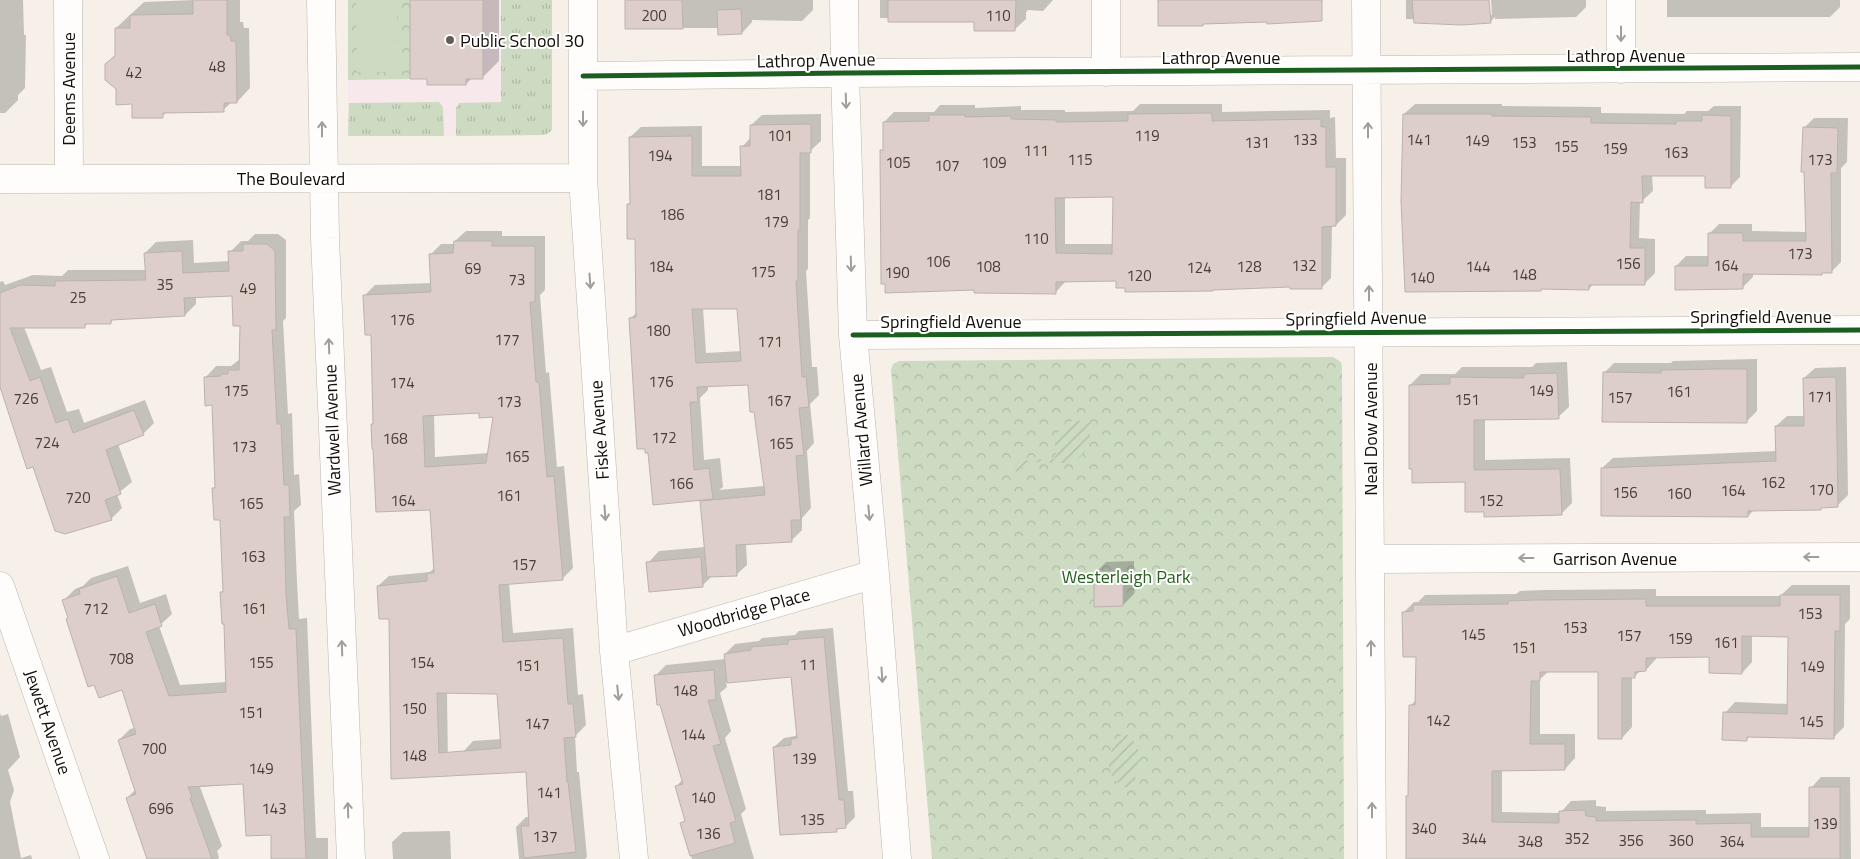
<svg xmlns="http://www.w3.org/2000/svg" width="1860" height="859" viewBox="0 0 1860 859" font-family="'Titillium Web',sans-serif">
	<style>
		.education { fill: #f7e8ec }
		.grass { fill: url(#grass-tufts) }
		.park { fill: url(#park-crowns) }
		.garden { fill: url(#garden-furrows) }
		.pitch { fill: #ccdbc2 }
		.shadow { fill: #0003; fill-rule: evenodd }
		.building { fill: #decec9; stroke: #bbb2af; fill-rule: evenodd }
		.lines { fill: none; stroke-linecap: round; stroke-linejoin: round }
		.street-casing { stroke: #bcb6ae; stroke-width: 29 }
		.secondary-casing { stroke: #bcb6ae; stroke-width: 29 }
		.street { stroke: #fefdfc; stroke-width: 28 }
		.secondary { stroke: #fefdfc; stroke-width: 28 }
		.cycleway-casing { stroke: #fff; stroke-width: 8 }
		.cycleway { stroke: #1b5e20; stroke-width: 5 }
		.oneway { stroke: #a09d9a }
		.poi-dot { fill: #625c55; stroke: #fff; stroke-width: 2 }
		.labels { text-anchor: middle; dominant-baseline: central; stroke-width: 4; stroke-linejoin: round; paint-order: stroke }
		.number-label { font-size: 15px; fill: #463d37 }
		.poi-label { font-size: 18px; fill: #130d06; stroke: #fff; text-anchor: start }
		.street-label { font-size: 18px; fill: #130d06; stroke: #fff }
		.park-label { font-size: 18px; fill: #26621d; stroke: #fff }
	</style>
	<defs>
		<pattern id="grass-tufts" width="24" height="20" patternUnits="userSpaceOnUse" patternTransform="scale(1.25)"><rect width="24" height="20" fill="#ccdbc2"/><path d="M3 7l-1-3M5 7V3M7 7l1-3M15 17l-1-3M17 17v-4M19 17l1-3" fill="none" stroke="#aebba5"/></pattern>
		<pattern id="park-crowns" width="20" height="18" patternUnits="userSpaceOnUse" patternTransform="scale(1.25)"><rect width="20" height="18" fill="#ccdbc2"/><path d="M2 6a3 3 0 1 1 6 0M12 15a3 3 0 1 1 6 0" fill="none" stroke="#aebba5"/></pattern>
		<pattern id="garden-furrows" width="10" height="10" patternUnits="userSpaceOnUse" patternTransform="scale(1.25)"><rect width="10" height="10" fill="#ccdbc2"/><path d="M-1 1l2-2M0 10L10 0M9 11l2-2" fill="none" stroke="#aebba5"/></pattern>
	</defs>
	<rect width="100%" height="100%" fill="#f6f0e9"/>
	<path class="education" d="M348,0H552V130L547,134L543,135L348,136Z"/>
	<path class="grass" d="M501,0H552V130L547,134L543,135L456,136V108L459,103L501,102Z
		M439,102L443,107L444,136H348L349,103Z"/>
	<path class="park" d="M348,0H410V79L348,80Z
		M1333,357L1341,362L1342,367L1344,859H932L891,370L893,364L899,361Z"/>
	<path class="garden" d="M1074,420L1082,421L1091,424C1090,448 1085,464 1058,463C1050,463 1041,461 1034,463C1027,465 1022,468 1016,472L1013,467C1026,457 1039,460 1054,459C1057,454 1055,452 1055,447C1054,434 1062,425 1074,420Z
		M1123,732C1142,744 1142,759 1134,777L1141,780C1128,799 1107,779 1109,761C1110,750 1117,741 1123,732Z"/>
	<path class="pitch" d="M356,0H397L398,72H357Z"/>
	<path class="shadow" d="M0,0H23L24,35H26L25,88L18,95V100L5,113H0Z
		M194,0H240V22H243L244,28H249L250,88L237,102H232L223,110L168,111L162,116L133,103L117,89L106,64L116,54V28L144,2Z
		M411,0H499V61L482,78H472L466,84Z
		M627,0H813V10L802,21L752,20V22L742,33L719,28H626Z
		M880,0H1053L1043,11L1028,10L1026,12V19L1014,30L975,20L880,18Z
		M1406,0H1488L1489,15H1492L1491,0H1586V7L1576,17L1495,19V17L1490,22L1406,19Z
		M1667,0H1840V7L1830,17H1667Z
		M1140,104H1222V112L1330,110V118L1335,117L1336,158H1346V215L1336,225H1332L1331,278L1321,288L1117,280L1066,281L1055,293L975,289L882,150L884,148V122L894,112H934L940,105H975V108L1021,106V110H1065V112L1133,111ZM1065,196H1114L1113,244H1065Z
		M1415,104H1502V106L1601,107V113L1684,114L1687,111H1708L1714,106H1741L1740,177L1730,187L1706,175L1652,174L1653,191L1642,201H1640L1639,238L1655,239V273L1644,284L1594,283L1589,289L1404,114Z
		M821,114V141L810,151V218L808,220V269L806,271L812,367H817L819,395L810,404L814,443L807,451L811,508L802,518V530L792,540L746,543L747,565L736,575L712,576L702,586L648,563L659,551L706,547L702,502L705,498L649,452L631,318L637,312L636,238L628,205L631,202L630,137L641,127L702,126V166H742V147L751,137V125L762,115ZM703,308H739L742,351L706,353ZM750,383L755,411L765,486L719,490L723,487L720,458L704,460L700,398L708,390V385Z
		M1814,118H1848L1847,162L1841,168V262L1831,272L1753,273V277L1743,287L1676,266L1686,256H1709V234L1719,224H1752V231L1807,232L1804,128Z
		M466,231H502V236H545V290L540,295L546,373L549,372L557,467L564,466L573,568L562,579L509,583L513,633L573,628L578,695L583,694L586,725L575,736L577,772H579L587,857L585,859H519L516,827L526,817H530L527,770L463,752L473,741L502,739L499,693L447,692L448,766L438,776L390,617L378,586L389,576L430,572L435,567L431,508L374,423L372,334L364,296L375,285L432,283L430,255L441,244H455V241ZM480,411L495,415L489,453L435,457L434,414Z
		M255,234H278L286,240V318L283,321L288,414L292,413L294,475L299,474L301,505L294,511L297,582L299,619L307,618L316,838H328V859H272V834L245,783L200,787L222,846L217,851L219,857L218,859H147L127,798L136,789L119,740L130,729L135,728L123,688L69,617L64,600L75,589L83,586L91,578L128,566L140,603L166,594L172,614L159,626L180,685L227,682L225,623L221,593L224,590L221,519L214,489L217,486L214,404L205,378L216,366H231L240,359L241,325L234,295L196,296V304L185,315L114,319L110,323H88L84,327H24L41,370L51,367L67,412L79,409L84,423L145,400L154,423L143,434L118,444L132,482L117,494L122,508L111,519L34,465L0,384V282L3,281L5,285L33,275L62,276L68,270H146L145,253L156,242L193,240L194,263L230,261V252L241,241H248Z
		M1757,359V411L1747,421L1604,373L1614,363H1671L1673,361Z
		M1567,362L1569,407L1558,417L1485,418V460L1570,458L1572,503L1561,514L1485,511L1410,385L1421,374H1455L1462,367H1532L1536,363Z
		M1846,367L1848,495L1837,506H1823L1820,509L1754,510L1748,516L1602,468L1613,458L1777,451L1776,426L1787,416H1805L1804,378L1815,368Z
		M1134,561V594L1123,605L1095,573L1106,562Z
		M1792,585H1850V619L1845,624L1844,727L1834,737L1750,736L1747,739L1725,713L1735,702L1788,704L1790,636L1752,635V662L1742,673L1711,656L1656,657V659L1646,670H1641L1634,677H1632V727L1622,738L1599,671H1549L1540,679V734H1575V758L1565,769L1502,770V812L1560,813L1571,801L1596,800V806L1606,807V811L1706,810V814L1761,813V827H1811V788L1821,777H1850L1851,859H1408L1407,797L1409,794L1410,706L1417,699V655L1404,612L1414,602H1418L1425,595L1516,594L1520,591L1546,590L1656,589V596H1780Z
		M833,628L848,791H853L855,817L845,827L839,828L836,831L774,747L784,738L795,736L798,734L792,675L726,682L727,687L720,693L731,731L725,738L746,809L741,814L754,859H692L681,823L686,819L676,787L683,779L655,676L666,665L726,659L725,654L735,644L759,641L762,638L795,635L799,631Z
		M0,713L1,716L8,714L20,757L8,770L14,790L10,802L21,858L31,855L32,859H0Z
		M450,831L451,859H393L392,842L403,832Z"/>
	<path class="building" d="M193,0H227V35H230L231,41H236L237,103H224V112L163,113V118H132V104L116,105V89L105,80V64L115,56V28H130V15L193,14Z
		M410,0H483V79H466V85H427V79H410Z
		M625,0H682L683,29H625Z
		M888,0H1016L1015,31H974V22H888Z
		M1158,0H1322V21L1267,24V22L1203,24V26H1158Z
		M1412,0H1489L1491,23L1462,25L1414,23Z
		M741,9L742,34L718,35L717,10Z
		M1212,113V121L1321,119V127H1326V167H1336V226L1322,227V289H1290V287L1213,290V291L1125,292V288H1116V281L1056,282V294L974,293V290L885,293V284H881L880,150H883V122L929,121V115H965V117L1011,116V119L1056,120V122L1128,121V114ZM1113,197L1112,254L1056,253L1055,198Z
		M1403,114H1492V116L1591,117V123L1676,124V121H1702V115L1731,116V188H1705V176H1642L1643,203L1631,202L1630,248H1645V285H1589V290L1541,289V291L1405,292L1401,201Z
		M811,124V153H800V230H798V281H796L802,377H806L809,407L799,408L804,455L796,456L801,520H791L792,542L736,545L737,576L707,577L700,501L765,495L754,412H750L748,385L697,387L698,402H690L694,470L709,468L713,499L653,505L648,453H645V449H637L629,318L636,317L635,239H627V204H630L629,137L692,136V176H741L740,146H750V125ZM692,309H737L741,361L696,363Z
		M1803,127L1838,128L1837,173H1831L1832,273H1822V275L1743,274V289L1675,290V266H1708V233H1743V241H1806L1804,172H1801Z
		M454,241H492V246H535V302H530L536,382H539L547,477L554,476L563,580L499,585L503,642L563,638L568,704H573L576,737L564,738L567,782H568L576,852L524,858L521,826H529L526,772L391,779L389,619H379L377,586L427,581V573H434L430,510L376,512L373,449H372L371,424H373L371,335H365L363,295L431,292L429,254L453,253ZM479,413V418L493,417L486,463L425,467L423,416ZM437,693L497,694L501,748L439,753Z
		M243,244H267L275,251L276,330H272L277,424H281L284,485H289L290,517H284L286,594L289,629H296L306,859H271V835L246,836L243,784L188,787L192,797L190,798L212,859H147L126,798L136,794L118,740L136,734L122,690L99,698L94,685L88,687L66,619L68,618L62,600L80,594L79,589L117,576L129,613L155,604L162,626L146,632L169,696L226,692L224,624H222L220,592H223L220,520H214L212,488H215L212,405L205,406L204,377L221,376V374H228V370H239L240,326H233L232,296L184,298L185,316L111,320V324H85V328H10L30,381L40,377L56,423L68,419L73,433L134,410L144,435L106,450L121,494L105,500L112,520L65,534L55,531L33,467L27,469L0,387V293L21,285L55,286V281L146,280L144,253L182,251L183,273L229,271L228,251H243Z
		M1719,369H1747V423L1602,422L1603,372L1661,373V370Z
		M1557,373L1559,419L1474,420V470L1560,469L1562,515L1484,517V512H1465V482L1412,483V469H1409V385L1450,384V377L1524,378V374Z
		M1836,377L1838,507L1821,508V510L1748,511V517L1601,516V468L1776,461L1775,426H1804L1803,378Z
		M701,557L703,587L649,592L646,562Z
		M1123,571V606L1094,607V572Z
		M1780,595H1840V631H1835L1834,739L1747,737V741L1722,740L1723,712L1787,714L1788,637L1742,636V674L1709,673V657L1646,658V671L1635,672V678H1622V739H1598V672H1540V681H1531L1530,744H1565V770L1492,771V822L1559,823V811L1585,810L1586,816L1596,817V821L1696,820V824L1751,823V837H1809V787H1840V859H1406V796H1408L1409,705H1415L1416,657H1403L1402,612L1413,611V605L1508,604V601L1535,600L1646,599V606H1780Z
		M824,637L839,800H844L846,828L836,829L837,832L780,835L773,747L791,745V739L797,738L791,677L727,683L724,654L751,650V647L788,644V640Z
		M714,670L716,700H708L721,744L713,746L736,821L730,823L735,843L690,856L680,823L685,821L675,786L683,784L660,705H657L654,675Z"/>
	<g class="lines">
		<defs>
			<path id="street" d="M68,0L69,178
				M321,0L325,238L351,859
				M583,0V178L614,651L634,859
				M844,0L845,73L853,335L875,574L897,859
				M1106,0V72
				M1366,0L1372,859
				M1621,0V69
				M583,76L845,73L1860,67
				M0,179L583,178
				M853,335L1860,330
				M1370,559L1860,557
				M614,651L875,574"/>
			<path id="secondary" d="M0,586L95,859"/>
		</defs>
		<use href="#street" class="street-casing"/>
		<use href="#secondary" class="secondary-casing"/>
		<use href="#street" class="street"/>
		<use href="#secondary" class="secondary"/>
		<defs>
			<path id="cycleway" d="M583,76L845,73L1860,67
				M853,335L1860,330"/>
		</defs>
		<use href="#cycleway" class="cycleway-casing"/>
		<use href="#cycleway" class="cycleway"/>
	</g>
	<defs><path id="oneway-shaft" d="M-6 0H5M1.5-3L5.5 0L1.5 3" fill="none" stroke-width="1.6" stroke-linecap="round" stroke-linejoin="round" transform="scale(1.25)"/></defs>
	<g class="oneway">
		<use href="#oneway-shaft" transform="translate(1621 34) rotate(90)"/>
		<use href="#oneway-shaft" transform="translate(846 101) rotate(88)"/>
		<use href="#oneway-shaft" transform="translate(583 119) rotate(90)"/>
		<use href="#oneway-shaft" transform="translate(322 129) rotate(-90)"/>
		<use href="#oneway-shaft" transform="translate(1368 130) rotate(-90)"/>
		<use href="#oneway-shaft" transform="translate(851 264) rotate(88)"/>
		<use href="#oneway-shaft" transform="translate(590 281) rotate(86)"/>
		<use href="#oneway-shaft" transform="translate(1369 293) rotate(-90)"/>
		<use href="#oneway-shaft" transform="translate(329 346) rotate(-92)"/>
		<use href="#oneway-shaft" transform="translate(605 513) rotate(86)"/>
		<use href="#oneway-shaft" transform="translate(869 513) rotate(85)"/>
		<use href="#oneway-shaft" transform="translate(1811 557) rotate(180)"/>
		<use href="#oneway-shaft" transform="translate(1526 558) rotate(180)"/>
		<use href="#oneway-shaft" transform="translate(342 648) rotate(-92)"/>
		<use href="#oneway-shaft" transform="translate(1371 648) rotate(-90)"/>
		<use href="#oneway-shaft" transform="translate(882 675) rotate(86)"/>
		<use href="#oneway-shaft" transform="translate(618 693) rotate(84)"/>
		<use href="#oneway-shaft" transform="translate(348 810) rotate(-92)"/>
		<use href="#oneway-shaft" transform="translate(1372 810) rotate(-90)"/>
	</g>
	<circle class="poi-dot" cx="450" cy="40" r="5"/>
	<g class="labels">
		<g class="number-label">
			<text x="654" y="15">200</text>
			<text x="998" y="15">110</text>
			<text x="217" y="66">48</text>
			<text x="134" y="72">42</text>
			<text x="780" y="135">101</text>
			<text x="1147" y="135">119</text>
			<text x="1305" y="139">133</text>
			<text x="1419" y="139">141</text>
			<text x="1477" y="140">149</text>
			<text x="1257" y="142">131</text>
			<text x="1524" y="142">153</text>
			<text x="1566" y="146">155</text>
			<text x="1615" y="148">159</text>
			<text x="1036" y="150">111</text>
			<text x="1676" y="152">163</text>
			<text x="660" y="155">194</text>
			<text x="1080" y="159">115</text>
			<text x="1820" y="159">173</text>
			<text x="898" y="162">105</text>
			<text x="994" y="162">109</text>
			<text x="947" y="165">107</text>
			<text x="769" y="194">181</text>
			<text x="672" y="214">186</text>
			<text x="776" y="221">179</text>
			<text x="1036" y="238">110</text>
			<text x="1800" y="253">173</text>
			<text x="938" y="261">106</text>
			<text x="1628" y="263">156</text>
			<text x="1304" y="265">132</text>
			<text x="1726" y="265">164</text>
			<text x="661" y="266">184</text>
			<text x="988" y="266">108</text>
			<text x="1249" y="266">128</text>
			<text x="1478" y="266">144</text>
			<text x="1199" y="267">124</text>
			<text x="473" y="268">69</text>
			<text x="763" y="271">175</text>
			<text x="897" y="272">190</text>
			<text x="1524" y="274">148</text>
			<text x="1139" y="275">120</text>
			<text x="1422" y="277">140</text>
			<text x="517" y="279">73</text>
			<text x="165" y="284">35</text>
			<text x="248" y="288">49</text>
			<text x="78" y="297">25</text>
			<text x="402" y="319">176</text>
			<text x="658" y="330">180</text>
			<text x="507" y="339">177</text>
			<text x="770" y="341">171</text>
			<text x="661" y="381">176</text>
			<text x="402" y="382">174</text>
			<text x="236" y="390">175</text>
			<text x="1541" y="390">149</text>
			<text x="1679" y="391">161</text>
			<text x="1820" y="396">171</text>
			<text x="1620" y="397">157</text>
			<text x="26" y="398">726</text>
			<text x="1467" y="399">151</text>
			<text x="779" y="400">167</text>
			<text x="509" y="401">173</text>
			<text x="664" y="437">172</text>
			<text x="395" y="438">168</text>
			<text x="47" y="442">724</text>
			<text x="781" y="443">165</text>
			<text x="244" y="446">173</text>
			<text x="517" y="456">165</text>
			<text x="1773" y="482">162</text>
			<text x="681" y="483">166</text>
			<text x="1821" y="489">170</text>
			<text x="1733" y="490">164</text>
			<text x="1625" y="492">156</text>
			<text x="1679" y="493">160</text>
			<text x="509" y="495">161</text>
			<text x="78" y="497">720</text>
			<text x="403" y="500">164</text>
			<text x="1491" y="500">152</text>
			<text x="251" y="503">165</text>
			<text x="253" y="556">163</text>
			<text x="524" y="564">157</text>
			<text x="96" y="608">712</text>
			<text x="254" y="608">161</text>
			<text x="1810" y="613">153</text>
			<text x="1575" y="627">153</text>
			<text x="1473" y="634">145</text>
			<text x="1629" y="635">157</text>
			<text x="1680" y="638">159</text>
			<text x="1726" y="642">161</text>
			<text x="1524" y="647">151</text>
			<text x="121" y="658">708</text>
			<text x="261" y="662">155</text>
			<text x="422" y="662">154</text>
			<text x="808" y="664">11</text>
			<text x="528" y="665">151</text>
			<text x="1812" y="666">149</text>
			<text x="685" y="690">148</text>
			<text x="414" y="708">150</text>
			<text x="251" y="712">151</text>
			<text x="1438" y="720">142</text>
			<text x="1811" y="721">145</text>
			<text x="537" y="723">147</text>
			<text x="693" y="734">144</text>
			<text x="154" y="748">700</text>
			<text x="414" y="755">148</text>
			<text x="804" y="758">139</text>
			<text x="261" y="768">149</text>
			<text x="549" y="792">141</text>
			<text x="703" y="797">140</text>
			<text x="161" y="808">696</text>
			<text x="274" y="808">143</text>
			<text x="812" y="819">135</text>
			<text x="1825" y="823">139</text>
			<text x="1424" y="828">340</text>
			<text x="708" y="833">136</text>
			<text x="545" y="836">137</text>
			<text x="1474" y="838">344</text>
			<text x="1577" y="838">352</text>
			<text x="1631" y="840">356</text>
			<text x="1681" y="840">360</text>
			<text x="1530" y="841">348</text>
			<text x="1732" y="841">364</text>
		</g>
		<g class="poi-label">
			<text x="460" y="40">Public School 30</text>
		</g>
		<g class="street-label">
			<text x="1626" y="55">Lathrop Avenue</text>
			<text x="1221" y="57">Lathrop Avenue</text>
			<text transform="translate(816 60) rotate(-1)">Lathrop Avenue</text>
			<text transform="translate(68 89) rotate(-90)">Deems Avenue</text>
			<text x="291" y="178">The Boulevard</text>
			<text x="1761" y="316">Springfield Avenue</text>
			<text transform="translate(1356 318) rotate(-1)">Springfield Avenue</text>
			<text x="951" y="321">Springfield Avenue</text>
			<text transform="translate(1370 429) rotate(-90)">Neal Dow Avenue</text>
			<text transform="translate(332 430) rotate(-92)">Wardwell Avenue</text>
			<text transform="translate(599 430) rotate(-94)">Fiske Avenue</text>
			<text transform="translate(861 430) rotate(-95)">Willard Avenue</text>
			<text x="1615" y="558">Garrison Avenue</text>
			<text transform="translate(744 612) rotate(-16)">Woodbridge Place</text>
			<text transform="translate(48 722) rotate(71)">Jewett Avenue</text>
		</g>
		<g class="park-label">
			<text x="1126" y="576">Westerleigh Park</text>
		</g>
	</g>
</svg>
